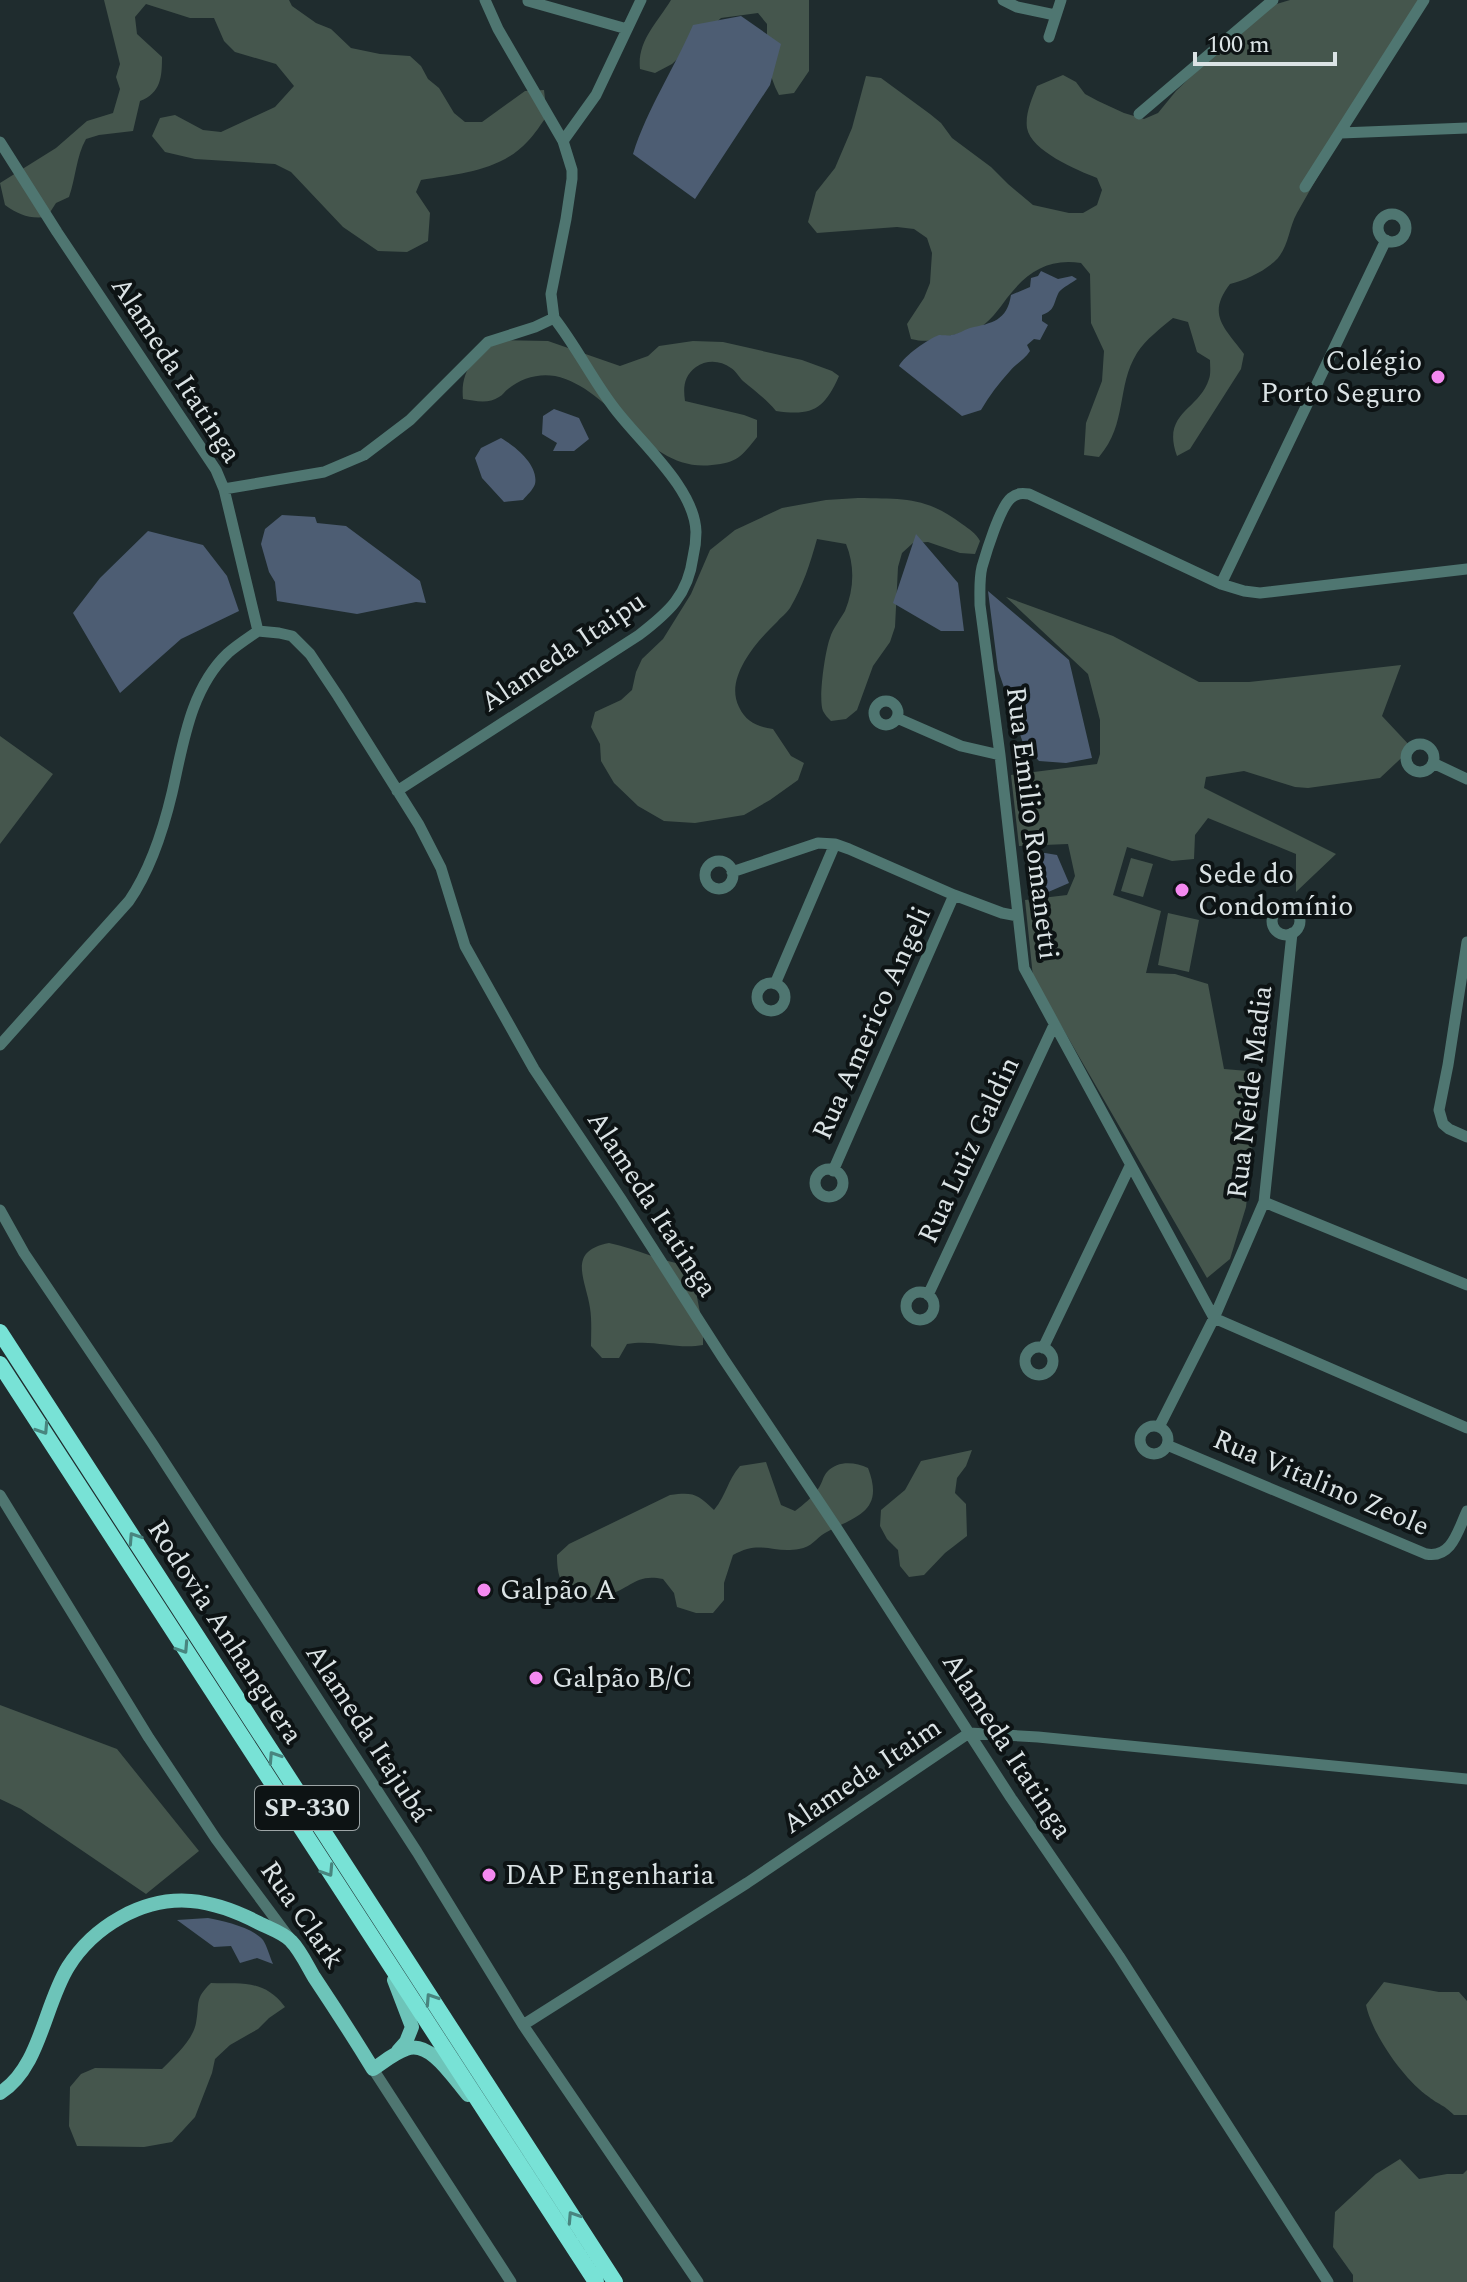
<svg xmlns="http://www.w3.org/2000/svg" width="1467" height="2282" viewBox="0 0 1467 2282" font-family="Spectral,serif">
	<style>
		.green { fill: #45564d }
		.water { fill: #4d5d73 }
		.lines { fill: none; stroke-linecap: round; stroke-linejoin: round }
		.minor { stroke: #4f7671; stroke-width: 11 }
		.major { stroke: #6dc4b9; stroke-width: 14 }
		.highway { stroke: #78e2d6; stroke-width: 16 }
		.oneway { stroke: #48857f }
		.poi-dot { fill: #f489f0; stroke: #0d1314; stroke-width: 3 }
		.labels { text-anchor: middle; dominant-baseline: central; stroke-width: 8; stroke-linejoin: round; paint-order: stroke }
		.shield { fill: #0d1314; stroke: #9da5a6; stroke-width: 2 }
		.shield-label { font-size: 26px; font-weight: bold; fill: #dbe3e5 }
		.poi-label { font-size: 28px; fill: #dbe3e5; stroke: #0d1314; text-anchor: start }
		.street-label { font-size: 28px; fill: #dbe3e5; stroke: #0d1314 }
	</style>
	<rect width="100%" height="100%" fill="#1f2c2e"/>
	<path class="green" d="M104,0H289L292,6L316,23L331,29L351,48L380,54L410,56L421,66L428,79L439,88L454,113L465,122H482L525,91L544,90L547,116C541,124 535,134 528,141C501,171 459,174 421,180L416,192L430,213L428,241L407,252L378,251L343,227L291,172L275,164L195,159L165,152L152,136L160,118L175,115L203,130L221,132L275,107L294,86L276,64L235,52L224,41L214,18H190L146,4L135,17L137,34L162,57C162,77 161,93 140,101L133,131L99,135L86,139C76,157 76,177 69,197L56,203L47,217C29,219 19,215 5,205L0,183L56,148L87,121L113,113L120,89L116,77L120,64Z
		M671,0H809V71L794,93L779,95C766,70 767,52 767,24L758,13L721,18L672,64L655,73L640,69C637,41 657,23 671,0Z
		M1290,0H1420C1382,73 1337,141 1297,213C1288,229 1289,249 1274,262C1261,273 1245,280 1230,284C1206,315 1225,328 1244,354L1241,369L1190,449L1177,456C1161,412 1199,411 1209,379C1211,374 1210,365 1210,360L1197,352L1188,322L1173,318C1161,328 1145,340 1137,353C1116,387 1128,423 1099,457L1084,455L1086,423L1102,381L1104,351L1091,323L1090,274L1081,263C1048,258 1027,272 1007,298C999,309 989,323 977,329C970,332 960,333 953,335C935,340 928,343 911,339L907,324L924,298L930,283L932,253L927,238L914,229L897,227L817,233L808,222L816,192L835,168L852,128L866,76L881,78L930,114L941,123L952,138L991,167L1008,184L1033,205L1069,213H1083L1097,205L1102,190L1097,178C1077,170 1031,151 1027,128C1025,114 1032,98 1037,86L1063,75L1076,82L1085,94L1098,101L1124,113L1144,119L1158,113L1176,91L1208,60L1267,7Z
		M501,340L548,341L620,366L648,356L659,346L693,341L723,342L802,360L832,371L839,376C824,410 812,416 776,411C766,399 755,391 743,381C739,377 736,371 731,368C720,360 706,360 696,367C684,376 683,387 685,401L744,415L757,420V437C742,456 737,463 712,465C646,473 615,389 555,376C539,373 521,378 508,389C505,391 503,395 499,397C489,404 475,401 463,399C460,369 476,354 501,340Z
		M858,498C902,499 925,496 962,524C969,529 976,533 980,541L975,554L960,553L928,542L913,543L902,553L898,567L895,627L890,642L873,666L857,710L846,719L831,721C828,718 825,715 823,711C818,700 825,651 830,638C833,628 840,620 845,611C854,589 855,566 846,544L817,539C810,564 803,586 790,608C786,614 781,617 777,622C757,641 724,678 739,707C746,722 758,727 773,729L791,756L804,763L798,780L770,800L744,815L695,823L664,821L638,806L614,783L601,761L600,744L591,727L595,712L621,700L632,690L636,672L642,659L663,639L691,594L710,550L735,530L782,508L826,500Z
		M1006,597L1113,636L1199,682H1249L1401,665L1382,716L1412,748L1380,778L1308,788L1295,787L1244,771L1206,777L1204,788L1336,854L1296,892V854L1208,818L1195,835L1194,859L1172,861L1127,847L1113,895L1161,911L1146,973L1175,974L1208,984L1224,1069L1260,1072L1246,1207L1230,1259L1207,1278L1033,977L1025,900L1067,895L1075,876L1068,844L1019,846L1011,775L1097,764L1100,754V720L1088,674Z
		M0,736L53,774L0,844Z
		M1131,858L1153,864L1143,897L1121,891Z
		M1168,913L1199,920L1189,972L1158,965Z
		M609,1243C637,1249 662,1262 691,1266L703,1328V1345C677,1350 654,1339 627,1344L619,1358H602L591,1346C591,1334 592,1321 590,1308C586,1280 566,1251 609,1243Z
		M972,1450L966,1466L957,1478L955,1493L966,1504L967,1536L945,1553L924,1575L909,1577L900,1566L898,1550L887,1539L880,1526L881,1510L905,1490L921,1461Z
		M766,1462L781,1505L795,1511C804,1504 812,1498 818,1489C822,1484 823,1476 827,1472C838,1460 855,1462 868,1468C885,1512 856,1516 825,1533C815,1539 812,1547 799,1549C772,1554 761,1539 733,1555L724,1583V1600L713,1613H696L677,1607L674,1593L663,1579C635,1573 631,1589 607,1595C596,1598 585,1598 573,1597C560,1584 557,1574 557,1555L569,1544L670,1495C694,1492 697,1494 714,1510C727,1494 727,1481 740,1466Z
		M0,1705L117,1749L199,1851L146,1894L21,1809L0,1799Z
		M1384,1982L1439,1992H1459L1467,2001V2115H1454C1443,2104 1439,2105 1429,2097C1404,2080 1372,2034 1366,2005Z
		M211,1983C242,1984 264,1979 285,2007L269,2018L258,2029L230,2045L215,2059L212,2073L195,2117L172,2142L144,2147L77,2146L69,2126L70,2087L81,2074L95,2068L162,2069C174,2057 193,2040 196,2023C200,2003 194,1999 211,1983Z
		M1400,2159L1419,2179L1447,2174H1463L1467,2170V2282H1353V2275L1333,2247L1335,2212L1376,2174Z"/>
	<path class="water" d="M741,16L781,44L770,85L695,199L633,154C647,109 674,69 693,25Z
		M1041,271L1058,279L1072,276L1077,279C1072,283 1063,287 1059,292C1053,303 1056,310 1042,315V321L1048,325L1040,340L1034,339L1027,345L1030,351C1025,359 1017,363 1010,371C999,383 989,396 981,410L962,416L899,366C904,356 928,339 939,335C941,335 951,336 952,335C958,334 964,330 970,328C992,323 1007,321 1011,295L1030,287L1031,278L1038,276Z
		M554,409L579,418L589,439L574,451H553L557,443L542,434L543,416Z
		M501,438C515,446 539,465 535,484C533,490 527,495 523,500L504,502L482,478L475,458L481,448Z
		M282,515L315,517L317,523L346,526L420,581L426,603L416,602L357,614L277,601L275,582L269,572L261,544L265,529Z
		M148,531L203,545L227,576L239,611L181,639L120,693L73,613L100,578Z
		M916,534L958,583L964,631H941L893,603Z
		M988,591L1069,660L1092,758L1066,763L1039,761L1023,743L998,670Z
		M1045,853L1057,855L1069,883L1046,893L1030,890L1028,854Z
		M208,1918C223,1921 252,1927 263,1940C267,1946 270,1957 273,1964L257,1958L240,1963L231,1946L214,1947L177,1920Z"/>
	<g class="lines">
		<path class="minor" d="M1003,0L1017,7L1055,15
			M528,1L627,29
			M1049,37L1061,0
			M1139,114L1273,0
			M1341,133L1467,128
			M563,141L596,95L641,0
			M0,142L57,232L216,470L224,489L258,631L279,633L292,636L310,654L338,696L419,825L441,868L465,946L534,1069L621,1199L723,1358L836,1527L1011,1798L1119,1956L1328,2282
			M1305,187L1424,0
			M1378 228a14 14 0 1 1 28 0a14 14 0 1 1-28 0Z
			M224,489L324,472L364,455L410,420L488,342L535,327L554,318L551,294L566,219L572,179V170L563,141L498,29L485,0
			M1467,569L1260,593L1244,591L1221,584L1029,494C1022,493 1017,493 1011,498C1000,507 986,553 982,567C979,579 980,592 980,605L1000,755L1024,968L1214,1318L1467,1428
			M1221,584L1386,240
			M874 713a12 12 0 1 1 24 0a12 12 0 1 1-24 0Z
			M897,718L961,746L1000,755
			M1406 758a14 14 0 1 1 28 0a14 14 0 1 1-28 0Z
			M1433,763L1467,779
			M397,791L639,635C669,612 688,595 693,557C695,549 696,540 696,532C695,487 637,440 612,405C591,377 576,346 554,318
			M705 875a14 14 0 1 1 28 0a14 14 0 1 1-28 0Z
			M732,872L818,843L835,844L849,849L954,895L1002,913L1018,916
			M1272 921a14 14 0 1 1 28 0a14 14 0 1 1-28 0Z
			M1467,942L1448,1065L1439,1110L1443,1124L1449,1129L1467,1137
			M757 997a14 14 0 1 1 28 0a14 14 0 1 1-28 0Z
			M775,984L835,844
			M0,1045L129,901C151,869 163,831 172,793C183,745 190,689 228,653C237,645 248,638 258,631
			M815 1183a14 14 0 1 1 28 0a14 14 0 1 1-28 0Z
			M833,1171L954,895
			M1264,1202L1467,1285
			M0,1210L24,1253L152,1443L417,1852L523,2025L698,2282
			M906 1306a14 14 0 1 1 28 0a14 14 0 1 1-28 0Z
			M928,1295L1054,1025
			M1025 1361a14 14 0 1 1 28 0a14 14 0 1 1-28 0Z
			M1043,1348L1130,1166
			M1140 1440a14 14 0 1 1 28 0a14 14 0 1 1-28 0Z
			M1159,1427L1214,1318L1264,1202L1292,933
			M1167,1445L1426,1554C1452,1559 1458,1530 1467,1511
			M0,1495L149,1738L216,1839L288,1936
			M523,2025L747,1883L969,1733L1038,1737L1467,1779
			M373,2069L511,2282"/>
		<path class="major" d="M394,1980L412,2027L406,2042L398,2051
			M0,2093C40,2068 44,2006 68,1967C93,1927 142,1897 191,1901C215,1903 238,1912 259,1923C269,1928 284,1933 291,1941C300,1950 307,1965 314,1977C334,2007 354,2038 373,2069C384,2062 394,2053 406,2049C430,2039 454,2079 468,2095"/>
		<path class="highway" d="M0,1332L615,2282
			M0,1364L596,2282"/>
	</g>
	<defs><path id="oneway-chevron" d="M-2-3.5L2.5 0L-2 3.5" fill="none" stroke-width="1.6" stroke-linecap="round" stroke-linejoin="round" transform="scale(2)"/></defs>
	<g class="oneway">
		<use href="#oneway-chevron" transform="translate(43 1429) rotate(57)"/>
		<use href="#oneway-chevron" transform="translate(134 1538) rotate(-123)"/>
		<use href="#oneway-chevron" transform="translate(183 1648) rotate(57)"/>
		<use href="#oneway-chevron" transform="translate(274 1757) rotate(-123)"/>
		<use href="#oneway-chevron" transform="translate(328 1871) rotate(57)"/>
		<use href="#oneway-chevron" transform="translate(431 1999) rotate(-123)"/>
		<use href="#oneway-chevron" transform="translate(573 2217) rotate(-123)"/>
	</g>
	<g class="poi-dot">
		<circle cx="1438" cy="377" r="8"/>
		<circle cx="1182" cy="890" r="8"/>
		<circle cx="484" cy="1590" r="8"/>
		<circle cx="536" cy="1678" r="8"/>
		<circle cx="489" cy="1875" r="8"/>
	</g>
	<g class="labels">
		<rect class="shield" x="255" y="1786" width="104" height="44" rx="6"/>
		<g class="shield-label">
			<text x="307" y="1808">SP-330</text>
		</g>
		<g class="poi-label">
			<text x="1422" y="361" text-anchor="end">Colégio<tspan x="1422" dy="32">Porto Seguro</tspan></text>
			<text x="1198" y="874">Sede do<tspan x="1198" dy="32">Condomínio</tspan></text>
			<text x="500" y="1590">Galpão A</text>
			<text x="552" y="1678">Galpão B/C</text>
			<text x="505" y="1875">DAP Engenharia</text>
		</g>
		<g class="street-label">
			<text transform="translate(176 370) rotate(57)">Alameda Itatinga</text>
			<text transform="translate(563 652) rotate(-34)">Alameda Itaipu</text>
			<text transform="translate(1032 823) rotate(83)">Rua Emilio Romanetti</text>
			<text transform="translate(872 1023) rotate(-66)">Rua Americo Angeli</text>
			<text transform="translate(1250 1092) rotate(-83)">Rua Neide Madia</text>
			<text transform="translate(969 1150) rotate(-65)">Rua Luiz Galdin</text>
			<text transform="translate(652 1204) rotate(57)">Alameda Itatinga</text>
			<text transform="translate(1321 1483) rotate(23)">Rua Vitalino Zeole</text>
			<text transform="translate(225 1632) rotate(57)">Rodovia Anhanguera</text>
			<text transform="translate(368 1733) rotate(57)">Alameda Itajubá</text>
			<text transform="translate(1007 1746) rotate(57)">Alameda Itatinga</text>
			<text transform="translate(862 1776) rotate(-34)">Alameda Itaim</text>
			<text transform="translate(302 1915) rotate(55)">Rua Clark</text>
		</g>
	</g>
	<path d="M1195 52v12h140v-12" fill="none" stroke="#dbe3e5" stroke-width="4"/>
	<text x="1207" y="52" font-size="24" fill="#dbe3e5" stroke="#0d1314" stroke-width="6" paint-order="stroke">100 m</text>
</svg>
